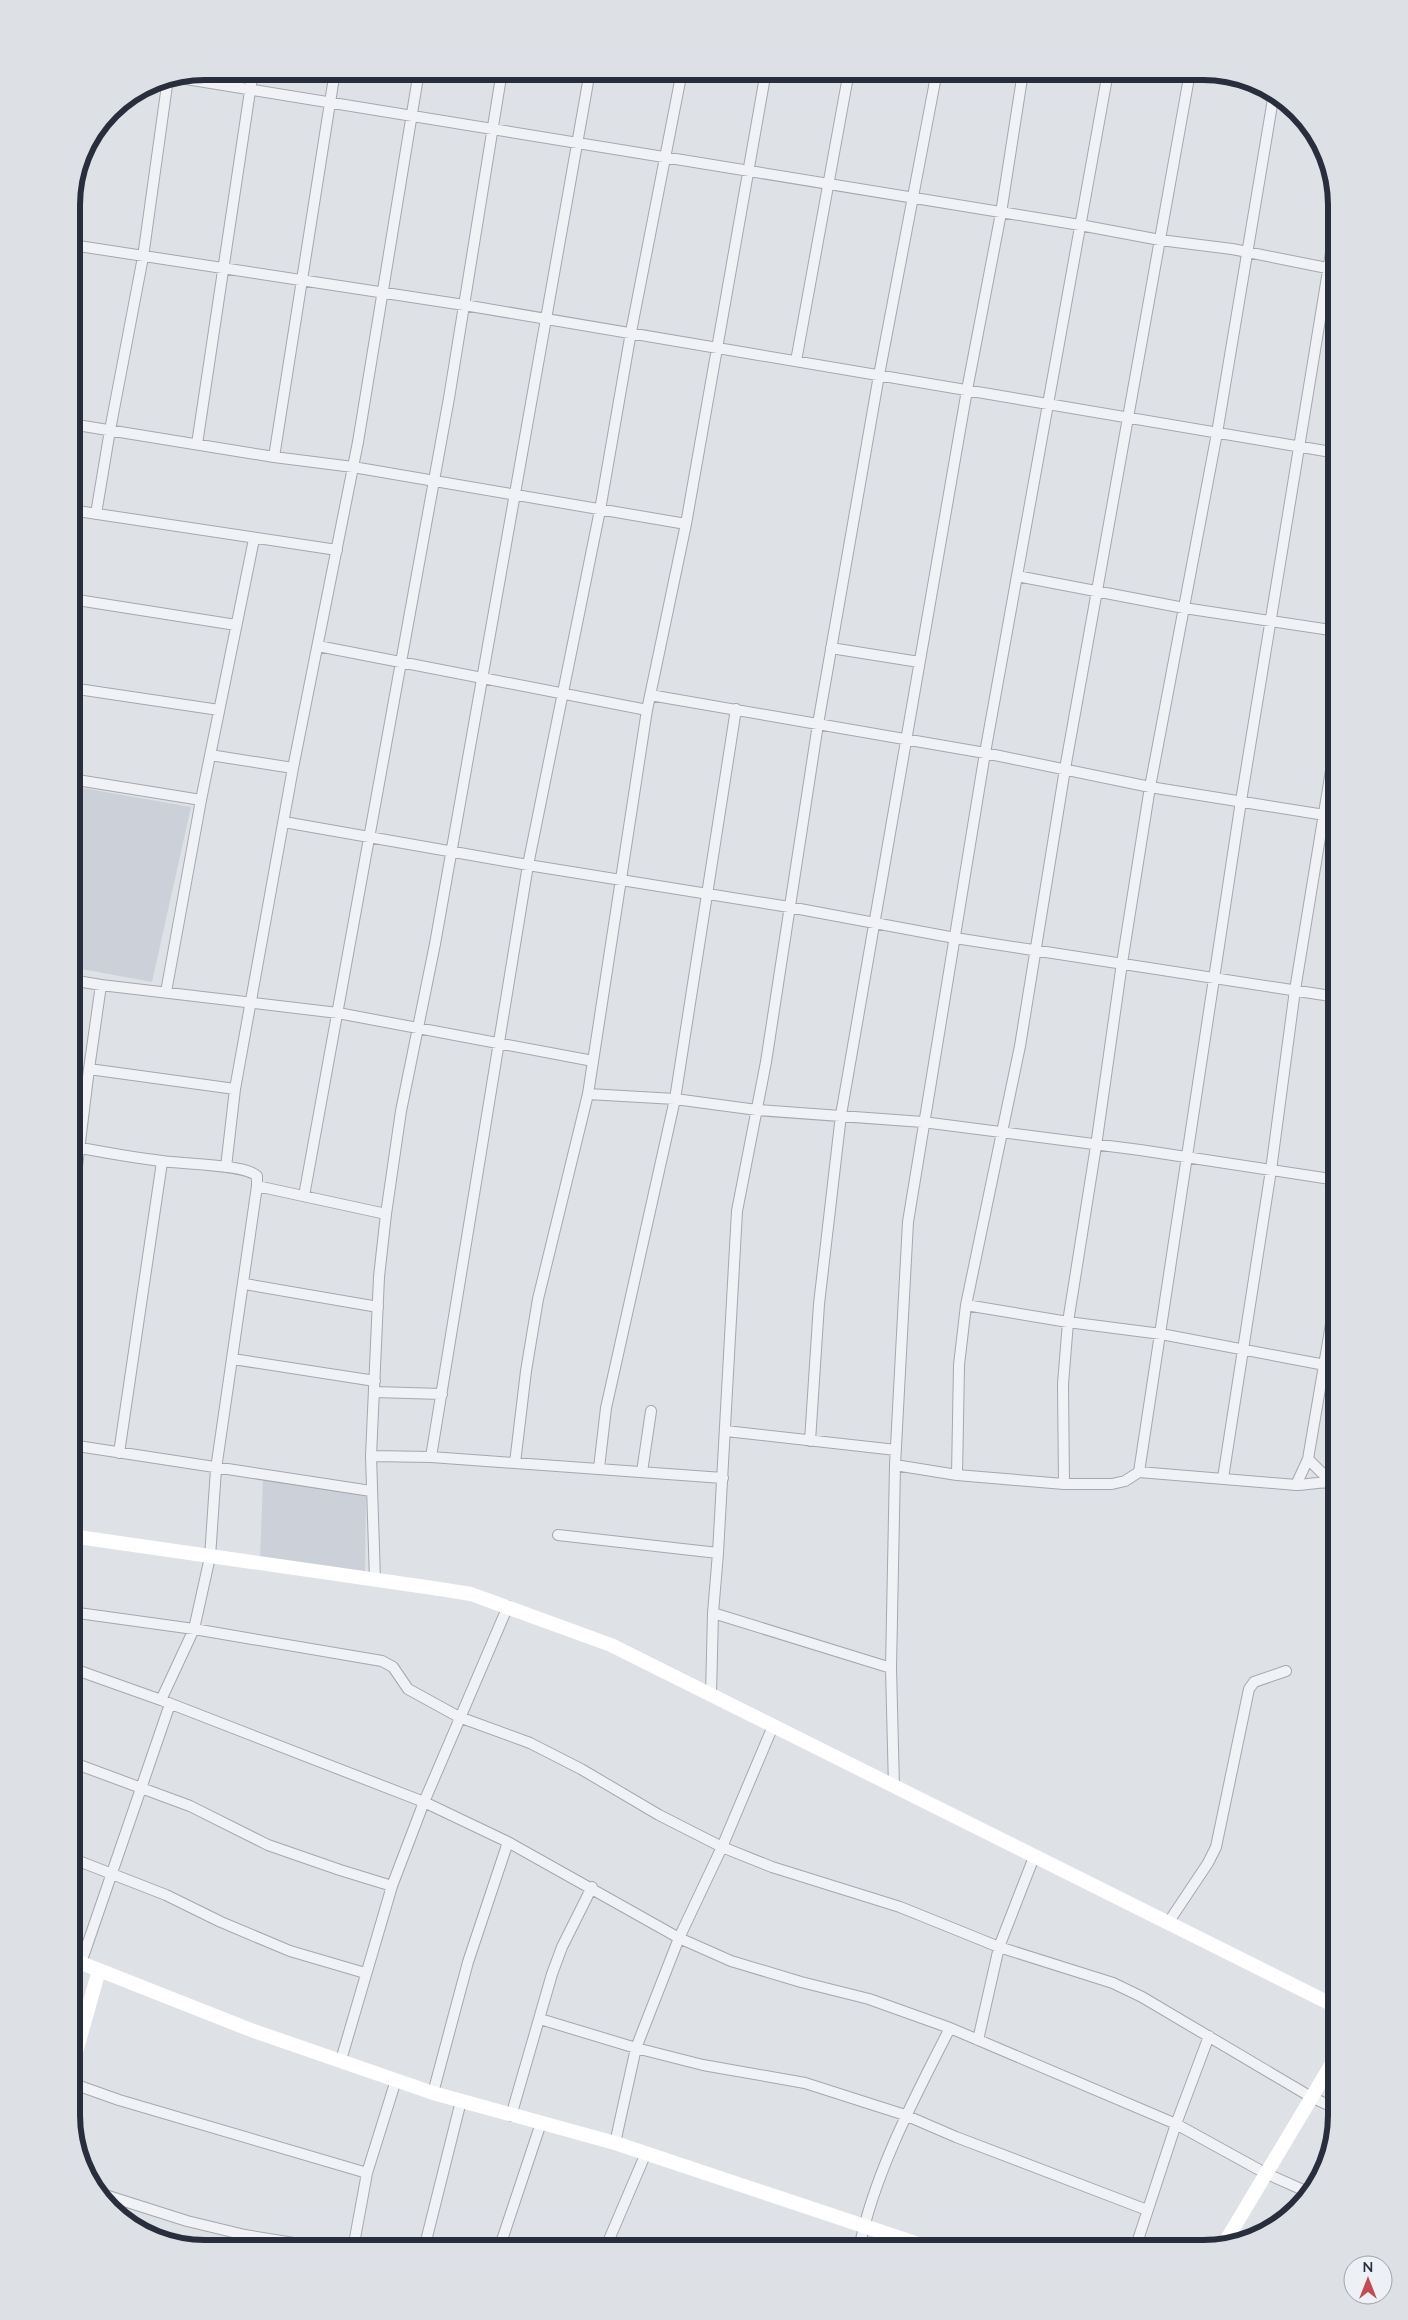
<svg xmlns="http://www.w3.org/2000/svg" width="1408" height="2320" viewBox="0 0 1408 2320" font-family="Lato,sans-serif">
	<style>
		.built { fill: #ccd0d8 }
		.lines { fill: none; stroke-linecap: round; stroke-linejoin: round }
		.street-casing { stroke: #a4a8b0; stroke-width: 12 }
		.street { stroke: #f0f2f5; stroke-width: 10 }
		.secondary { stroke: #fff; stroke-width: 14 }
		.rim { fill: none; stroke: #282e3c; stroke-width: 6 }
	</style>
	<rect width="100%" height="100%" fill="#dee1e6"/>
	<path class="built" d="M71,786L191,807L152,982L71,967Z
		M263,1480L366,1495L365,1573L260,1559Z"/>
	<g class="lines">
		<defs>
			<path id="street" d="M174,77L1080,225L1160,240L1232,249L1337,270
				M72,245L464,305L1337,453
				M796,361L849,71
				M71,424L274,457L353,467L686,524
				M197,444L253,71
				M274,457L335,71
				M71,510L337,550
				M96,514L110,430L143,257L168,78
				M1017,576L1184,608L1337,631
				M71,599L236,625
				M318,646L647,710
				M831,648L919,662
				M71,688L219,710
				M650,695L985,753L1150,787L1337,817
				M210,755L293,768
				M71,779L201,800
				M284,822L528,865L789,907L955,938L1337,997
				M71,980L101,985L338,1013L593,1061
				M166,992L201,800L254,539
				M89,1069L235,1089
				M588,1094L675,1099L757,1110L923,1122L1140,1150L1337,1180
				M81,1148C108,1153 135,1158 162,1161C181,1164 245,1164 257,1176V1186L216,1469L210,1557L194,1629L161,1700
				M226,1167L235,1089L293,768L358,442L419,71
				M257,1186L386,1214
				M304,1196L449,398L502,71
				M71,1215L89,1069L101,985
				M245,1284L378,1307
				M966,1305L1068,1322L1161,1334L1325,1365
				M233,1359L375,1381
				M374,1392L442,1394
				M726,1431L896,1450
				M810,1441L819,1304L841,1115L967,390L1001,213L1023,72
				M71,1445L371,1491
				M119,1453L162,1162
				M371,1456L431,1457L723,1478
				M431,1457L528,865L600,510L631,332L682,71
				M1308,1459L1330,1481
				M515,1463L526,1371L538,1299L588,1094L647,710L686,524L766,71
				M895,1465L957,1475L1064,1484H1112L1125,1481L1139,1472L1296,1485C1308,1485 1327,1480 1337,1484
				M599,1468L606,1408L675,1099L736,709
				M642,1472L651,1411
				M1139,1472L1241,801L1337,216
				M957,1475L959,1365L966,1305L1020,1046L1065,769L1190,72
				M1223,1478L1271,1170L1295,990L1337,734
				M1064,1484L1063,1384L1068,1322L1096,1146L1122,963L1150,787L1217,433L1274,93
				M1296,1485L1308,1459L1337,1289
				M558,1535L718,1553
				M375,1580L371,1456L379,1277L386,1214L401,1111L435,944L590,71
				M71,1612L194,1629L382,1661L393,1667L408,1689L459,1717L530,1743L581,1769L659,1815L722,1847L772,1867L900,1907L999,1947L1113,1983L1142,1997L1311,2097L1337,2109
				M713,1613L891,1668
				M71,1668L161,1700L424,1802L508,1842L679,1938L731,1961L801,1982L869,1999L950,2028L1176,2124L1265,2173L1310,2193
				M711,1695L713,1613L718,1553L737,1211L766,1062L818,724L879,375L937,71
				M71,1762L190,1806L268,1845L340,1870L392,1886
				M894,1787L891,1668L895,1465L908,1222L985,753L1108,72
				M71,1858L166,1895L221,1922L290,1951L365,1973
				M1168,1923L1208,1863L1216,1847L1249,1689L1254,1682L1286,1671
				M81,1963L170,1704
				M540,2019L636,2048L703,2065L805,2083L905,2115L956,2137L1147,2210
				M978,2040L999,1947L1034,1857
				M341,2060L392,1886L424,1802L508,1606
				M71,2083L119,2100L367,2173
				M433,2093L468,1962L508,1842
				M511,2116L552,1974L562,1947L592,1887
				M615,2143L636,2048L679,1938L722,1847L773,1726
				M102,2194L187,2221L245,2235L331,2249
				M353,2249L367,2173L396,2080
				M424,2249L461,2101
				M499,2249L541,2123
				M605,2249L646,2153
				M859,2249C874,2173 915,2097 950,2028
				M1135,2249L1176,2124L1209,2036"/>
		</defs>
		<use href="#street" class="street-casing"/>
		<use href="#street" class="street"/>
		<path class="secondary" d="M71,1536L433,1588L471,1594L611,1645L1337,2007
			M71,1959L251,2030L433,2093L615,2143L933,2249
			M71,2070L99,1970
			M1224,2244L1337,2055"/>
	</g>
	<path d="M0 0H1408V2320H0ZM205 80H1203A125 125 0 0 1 1328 205V2115A125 125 0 0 1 1203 2240H205A125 125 0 0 1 80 2115V205A125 125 0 0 1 205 80Z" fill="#dde0e5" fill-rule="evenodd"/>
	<path class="rim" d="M205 80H1203A125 125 0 0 1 1328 205V2115A125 125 0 0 1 1203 2240H205A125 125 0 0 1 80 2115V205A125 125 0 0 1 205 80Z"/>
	<g transform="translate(1368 2280)"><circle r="24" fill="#edf0f4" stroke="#9ea2aa"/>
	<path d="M0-4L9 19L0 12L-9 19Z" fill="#c34b53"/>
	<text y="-8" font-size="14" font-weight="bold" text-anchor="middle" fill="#282e3c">N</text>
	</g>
</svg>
